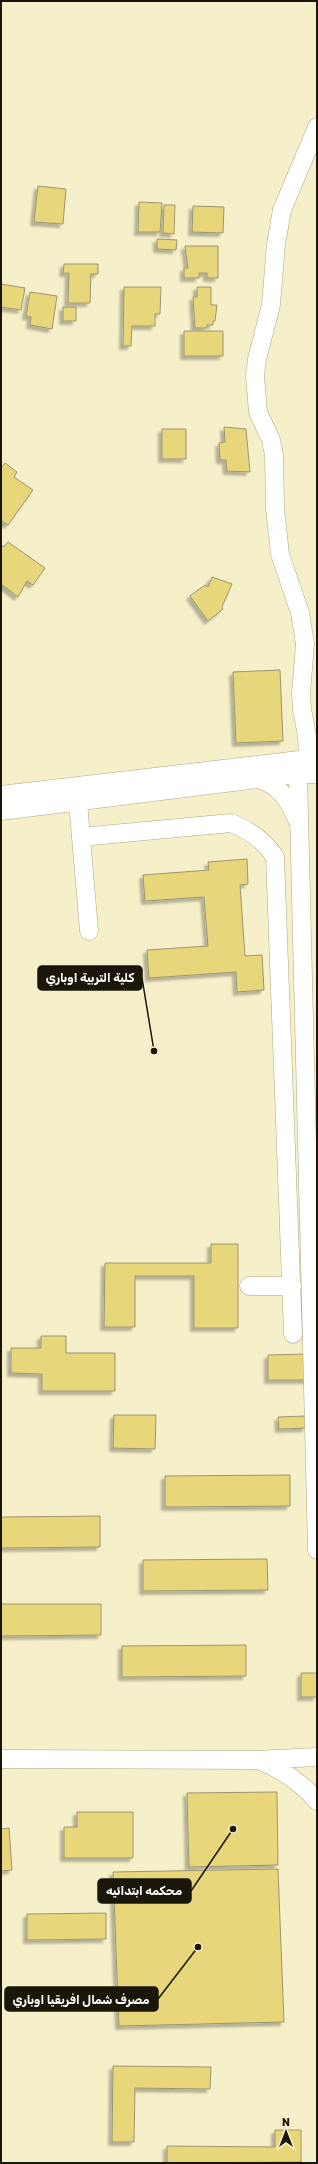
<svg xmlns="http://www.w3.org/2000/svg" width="318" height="2164" viewBox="0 0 318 2164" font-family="Rubik,'Noto Sans Arabic',sans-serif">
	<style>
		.building { fill: #e8d67a; stroke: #9c9573; filter: url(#shadow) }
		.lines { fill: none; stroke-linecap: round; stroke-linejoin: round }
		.minor-casing { stroke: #ada784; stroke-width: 19 }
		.minor { stroke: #fff; stroke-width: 18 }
		.leader { fill: none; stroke: #1a170a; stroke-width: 1.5 }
		.callout-dot { fill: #1a170a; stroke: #f6f0ca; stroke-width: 1.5 }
		.callout { fill: #1a170a; stroke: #1a170a; stroke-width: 1.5 }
		.callout-label { font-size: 12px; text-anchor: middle; font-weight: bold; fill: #fff }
	</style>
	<defs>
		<filter id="shadow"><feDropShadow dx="-3.5" dy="3.5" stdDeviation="1" flood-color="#0004"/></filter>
	</defs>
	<rect width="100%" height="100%" fill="#f6f0ca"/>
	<path class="building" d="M38,186L66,189L63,224L34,222Z
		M139,202L162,203L160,232H138Z
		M164,205H175L174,234L163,233Z
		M193,206L224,207L223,233L192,232Z
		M157,239L177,240L176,250L157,249Z
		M185,246H218V278H207V273H199V278H184V268H188Z
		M64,264H98V274H91L90,303H68L69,273H63Z
		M1,284L25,288L21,310L1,307Z
		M124,287H161L160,314H155V326H132L131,346H123Z
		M197,287H211V305H217L215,321H213V325H207V328H195L193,297H197Z
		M30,292L57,296L52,329L30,325L31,317L26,316Z
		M63,307H76V321H63Z
		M184,331H223V356H184Z
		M224,427L246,429L250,472L227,471L226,460H220L219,443L225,442Z
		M162,429H186V459H162Z
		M5,463L17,472L14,477L33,490L8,525L1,520V468Z
		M8,542L45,568L33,585L27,581L18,597L1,584V545L4,547Z
		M212,577L232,584L222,607L223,609L208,621L190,596L205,585L208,587Z
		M280,670L283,741L236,743L233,672Z
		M247,859L248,884L240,885L245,956L262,955L264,990L237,992L236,972L149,978L147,950L208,946L204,897L145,901L143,875L209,870L208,862Z
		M211,1244H238V1328H194V1276H135V1327H104L105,1263H211Z
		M41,1336H66V1353H115V1391H42V1374L11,1373V1348H41Z
		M308,1354V1380H268V1355Z
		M114,1415H156L155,1449L113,1448Z
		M305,1416L306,1428L279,1429L278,1417Z
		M290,1475V1506L165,1507V1476Z
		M100,1516V1547L1,1548V1517Z
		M267,1559L268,1590L143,1591V1560Z
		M1,1604H101V1635L1,1636Z
		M246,1645V1676L122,1677V1646Z
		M301,1673H317V1697H301Z
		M277,1792L278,1865L189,1867L187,1793Z
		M77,1812H133V1858H64V1827H77Z
		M9,1828L12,1870L1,1871V1829Z
		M278,1869L284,2022L119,2026L113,1872Z
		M106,1913V1939L27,1940V1914Z
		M113,2066L211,2067L210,2089L135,2088L134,2142H112Z
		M275,2130H301V2162L167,2163V2146L275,2147Z"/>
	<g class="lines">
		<defs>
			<path id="minor" d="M317,127L282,210L276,244L271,305L257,359L255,376L258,412L271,440L274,455L275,509L280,554L300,613L305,644L301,693L302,709L307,736L308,758L298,774L317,1550
				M257,779C278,784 288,798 296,818
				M1,795L316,758
				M78,802L89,931
				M1,811L298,774H317
				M81,837L231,823C249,830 264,840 275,857L293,1334
				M249,1286H292
				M1,1759L256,1760L317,1757
				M261,1761C282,1770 302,1783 317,1801"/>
		</defs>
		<use href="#minor" class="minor-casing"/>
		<use href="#minor" class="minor"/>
	</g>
	<path class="leader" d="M154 1051L142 978M233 1829L191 1891M198 1947L158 1999"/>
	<g class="callout-dot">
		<circle cx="154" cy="1051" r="4"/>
		<circle cx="233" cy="1829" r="4"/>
		<circle cx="198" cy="1947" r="4"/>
	</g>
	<g class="callout">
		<rect x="38" y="966" width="104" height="24" rx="4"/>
		<rect x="98" y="1879" width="93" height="24" rx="4"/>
		<rect x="5" y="1987" width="153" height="24" rx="4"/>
	</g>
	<g class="callout-label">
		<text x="90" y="982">كلية التربية اوباري</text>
		<text x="144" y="1895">محكمه ابتدائيه</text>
		<text x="81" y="2004">مصرف شمال افريقيا اوباري</text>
	</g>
	<rect width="318" height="2164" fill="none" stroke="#1a170a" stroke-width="4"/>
	<g transform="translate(286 2132)" stroke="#f6f0ca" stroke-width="3" paint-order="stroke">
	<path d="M0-3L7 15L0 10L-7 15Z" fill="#1a170a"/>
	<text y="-6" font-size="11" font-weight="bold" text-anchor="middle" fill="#1a170a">N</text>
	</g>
</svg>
